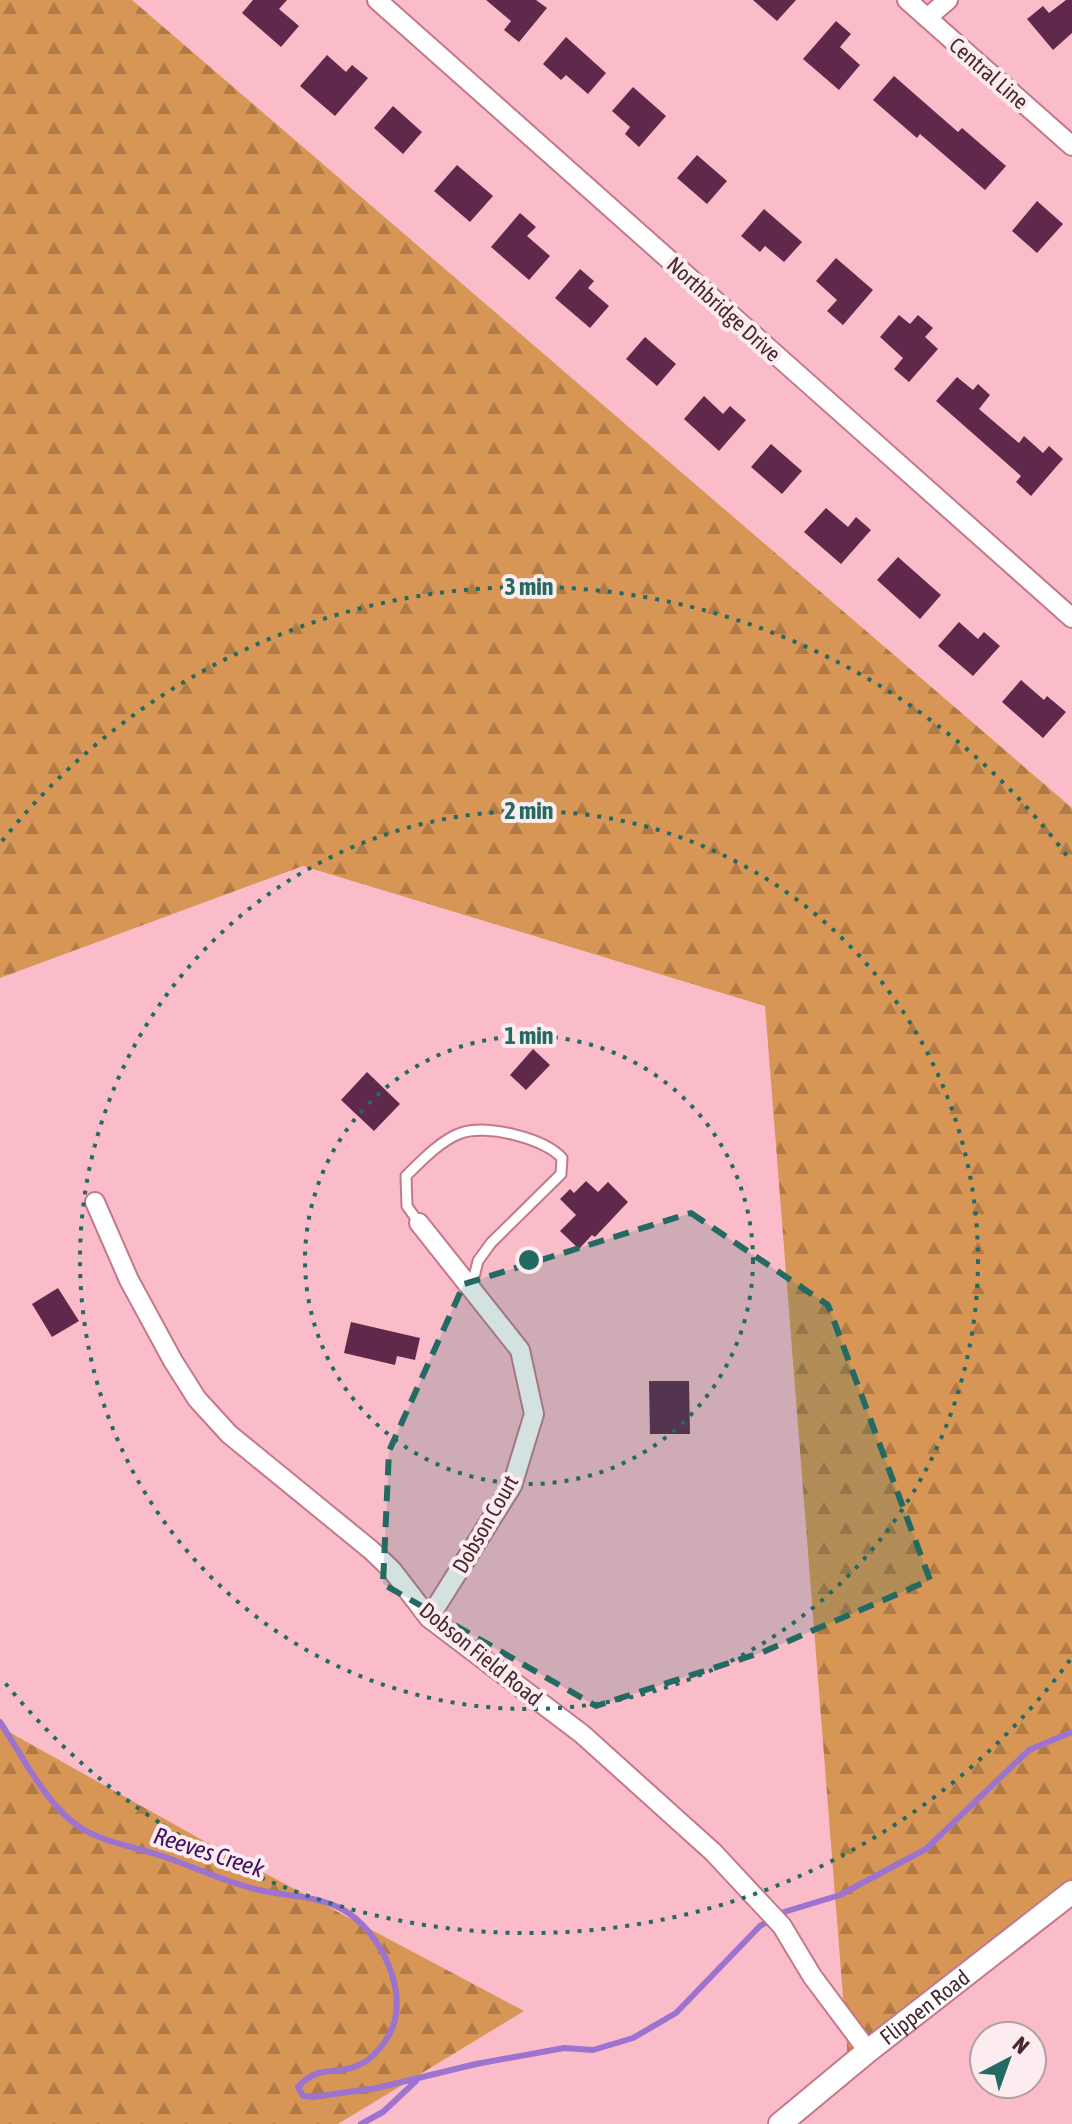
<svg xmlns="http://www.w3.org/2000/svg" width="1072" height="2124" viewBox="0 0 1072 2124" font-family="'Asap Condensed',sans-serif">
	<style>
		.forest { fill: url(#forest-firs) }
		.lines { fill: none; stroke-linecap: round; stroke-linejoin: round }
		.stream { stroke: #9d73d0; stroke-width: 6 }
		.building { fill: #60294c }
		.service-casing { stroke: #c2798b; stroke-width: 13 }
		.minor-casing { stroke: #c2798b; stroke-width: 22 }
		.tertiary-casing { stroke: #c2798b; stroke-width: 26 }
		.service { stroke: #fff; stroke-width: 9 }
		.minor { stroke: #fff; stroke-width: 18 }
		.tertiary { stroke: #fff; stroke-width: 22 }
		.marked { fill: #226a62; fill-opacity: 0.2; stroke: #226a62; stroke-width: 6; stroke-dasharray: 16 10; stroke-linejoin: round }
		.ring { fill: none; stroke: #226a62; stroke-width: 4; stroke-dasharray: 4 8 }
		.labels { text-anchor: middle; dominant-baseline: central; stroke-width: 8; stroke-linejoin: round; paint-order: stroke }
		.street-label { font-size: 22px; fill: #472930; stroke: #fdecef }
		.water-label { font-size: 24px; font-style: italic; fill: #3e0f64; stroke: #fdecef }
		.centre { fill: #226a62; stroke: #fdecef; stroke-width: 4 }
		.ring-label { font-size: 24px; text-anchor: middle; font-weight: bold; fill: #226a62; stroke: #fdecef; stroke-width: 8; stroke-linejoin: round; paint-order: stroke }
	</style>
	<defs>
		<pattern id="forest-firs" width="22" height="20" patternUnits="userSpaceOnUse" patternTransform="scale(2)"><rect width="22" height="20" fill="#d79655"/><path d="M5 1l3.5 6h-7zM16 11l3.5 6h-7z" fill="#b07a47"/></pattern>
	</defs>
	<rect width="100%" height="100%" fill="#fbbcca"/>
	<path class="forest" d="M0,0H132L1072,808V1892L849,2073L765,1006L303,866L0,978Z
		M0,1727L204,1841L524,2011L338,2124H0Z"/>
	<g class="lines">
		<path class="stream" d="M0,1722C22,1755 47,1807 81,1828C104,1842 130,1846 156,1854C191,1865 223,1882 259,1890C288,1897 315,1895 342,1909C380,1930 412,1994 389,2035C383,2046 371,2060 359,2065C336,2076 318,2064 298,2087L303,2096L313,2097L377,2088L476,2064L564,2048L593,2050L633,2038L676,2013L760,1926L784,1912L840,1895L926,1849L1029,1750L1072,1732
			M361,2124L383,2112L416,2081"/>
	</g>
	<path class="building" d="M253,0H287L279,9L299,26L281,47L242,13Z
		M486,0H536L547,8L519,42L504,30L511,21Z
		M753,0H796L777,21Z
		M1066,0H1072V33L1053,50L1027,19L1043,6L1049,13Z
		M836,21L851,34L840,47L860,65L839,90L803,59Z
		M566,37L606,73L588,94L566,75L561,80L543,64Z
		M327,55L346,72L352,65L368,78L335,116L300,86Z
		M894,76L958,132L962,128L1006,166L985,190L920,134L917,138L873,100Z
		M633,87L666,116L639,147L625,134L630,127L612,111Z
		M393,106L422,132L403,154L374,128Z
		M697,155L727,181L707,204L677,178Z
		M457,165L493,196L470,222L434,191Z
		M1037,201L1063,224L1037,253L1012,231Z
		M764,209L802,242L784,262L765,246L760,252L741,236Z
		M520,213L536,227L527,236L550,256L529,280L491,247Z
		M836,258L873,290L843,325L827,311L837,300L816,281Z
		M580,269L594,281L588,288L609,306L590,328L555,298Z
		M899,315L910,324L918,315L933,328L925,337L938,349L909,382L894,369L903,358L880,337Z
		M645,337L676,364L657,386L626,359Z
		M957,377L973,390L978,384L990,395L979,409L1019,443L1024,436L1043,453L1049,446L1063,459L1031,496L1016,482L1021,476L936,401Z
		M704,396L723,414L730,406L746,420L719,451L684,419Z
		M771,444L802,471L782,494L751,467Z
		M826,508L848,527L856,517L871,530L841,564L804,532Z
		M898,557L941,595L920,619L877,580Z
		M959,622L978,639L984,632L1000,646L973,676L938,646Z
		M1021,680L1044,700L1047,696L1066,712L1043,738L1002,702Z
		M533,1049L550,1065L526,1090L510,1075Z
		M367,1072L400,1104L374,1131L341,1100Z
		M586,1181L598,1192L608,1182L628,1202L595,1237L592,1235L579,1249L560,1231L576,1215L560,1199L570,1189L574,1193Z
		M58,1288L79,1321L52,1337L32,1304Z
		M351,1322L420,1338L415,1360L397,1356L395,1365L344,1353Z
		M649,1381H689L690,1434H650Z"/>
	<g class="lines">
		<defs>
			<path id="service" d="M419,1223L407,1206L406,1176C421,1161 441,1140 461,1133C486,1124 544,1138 562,1158L561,1174L491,1243L478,1261L471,1289"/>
			<path id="minor" d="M377,0L1072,618
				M907,0L1072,146
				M927,18L948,0
				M95,1202L129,1280L173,1361L197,1399L229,1434L371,1550L392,1570L429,1618L582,1734L713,1852L782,1926L812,1976L868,2051
				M419,1223L520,1350L534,1414L512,1486L429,1618"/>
			<g id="tertiary">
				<path id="s1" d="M780,2124L868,2051L1072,1892"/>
			</g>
		</defs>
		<use href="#service" class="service-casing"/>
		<use href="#minor" class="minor-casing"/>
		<use href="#tertiary" class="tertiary-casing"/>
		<use href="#service" class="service"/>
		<use href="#minor" class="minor"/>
		<use href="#tertiary" class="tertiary"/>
	</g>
	<path class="marked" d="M691,1213L828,1305L930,1580L763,1652L596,1706L383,1584L389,1451L464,1284Z"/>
	<g class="ring">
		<circle cx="529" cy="1260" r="224"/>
		<circle cx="529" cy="1260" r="449"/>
		<path d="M1070 1660A673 673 0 0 1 2 1679M2 841A673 673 0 0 1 1070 860"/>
	</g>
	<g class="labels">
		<g class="street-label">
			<text transform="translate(989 73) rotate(41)">Central Line</text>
			<text transform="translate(724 309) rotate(42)">Northbridge Drive</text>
			<text transform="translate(485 1524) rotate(-60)">Dobson Court</text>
			<text transform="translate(481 1654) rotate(39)">Dobson Field Road</text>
			<text stroke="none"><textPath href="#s1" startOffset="186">Flippen Road</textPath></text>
		</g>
		<g class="water-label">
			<text transform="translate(209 1852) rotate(18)">Reeves Creek</text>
		</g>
	</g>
	<circle cx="529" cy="1260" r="12" class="centre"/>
	<g class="ring-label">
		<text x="529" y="595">3 min</text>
		<text x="529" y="819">2 min</text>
		<text x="529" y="1044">1 min</text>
	</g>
	<g transform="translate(1008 2060) rotate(41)"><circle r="38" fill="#fdecef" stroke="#b49ea3" stroke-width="2"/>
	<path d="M0-6L14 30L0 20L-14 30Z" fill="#226a62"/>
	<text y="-12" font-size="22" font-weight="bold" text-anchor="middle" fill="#472930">N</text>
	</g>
</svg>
